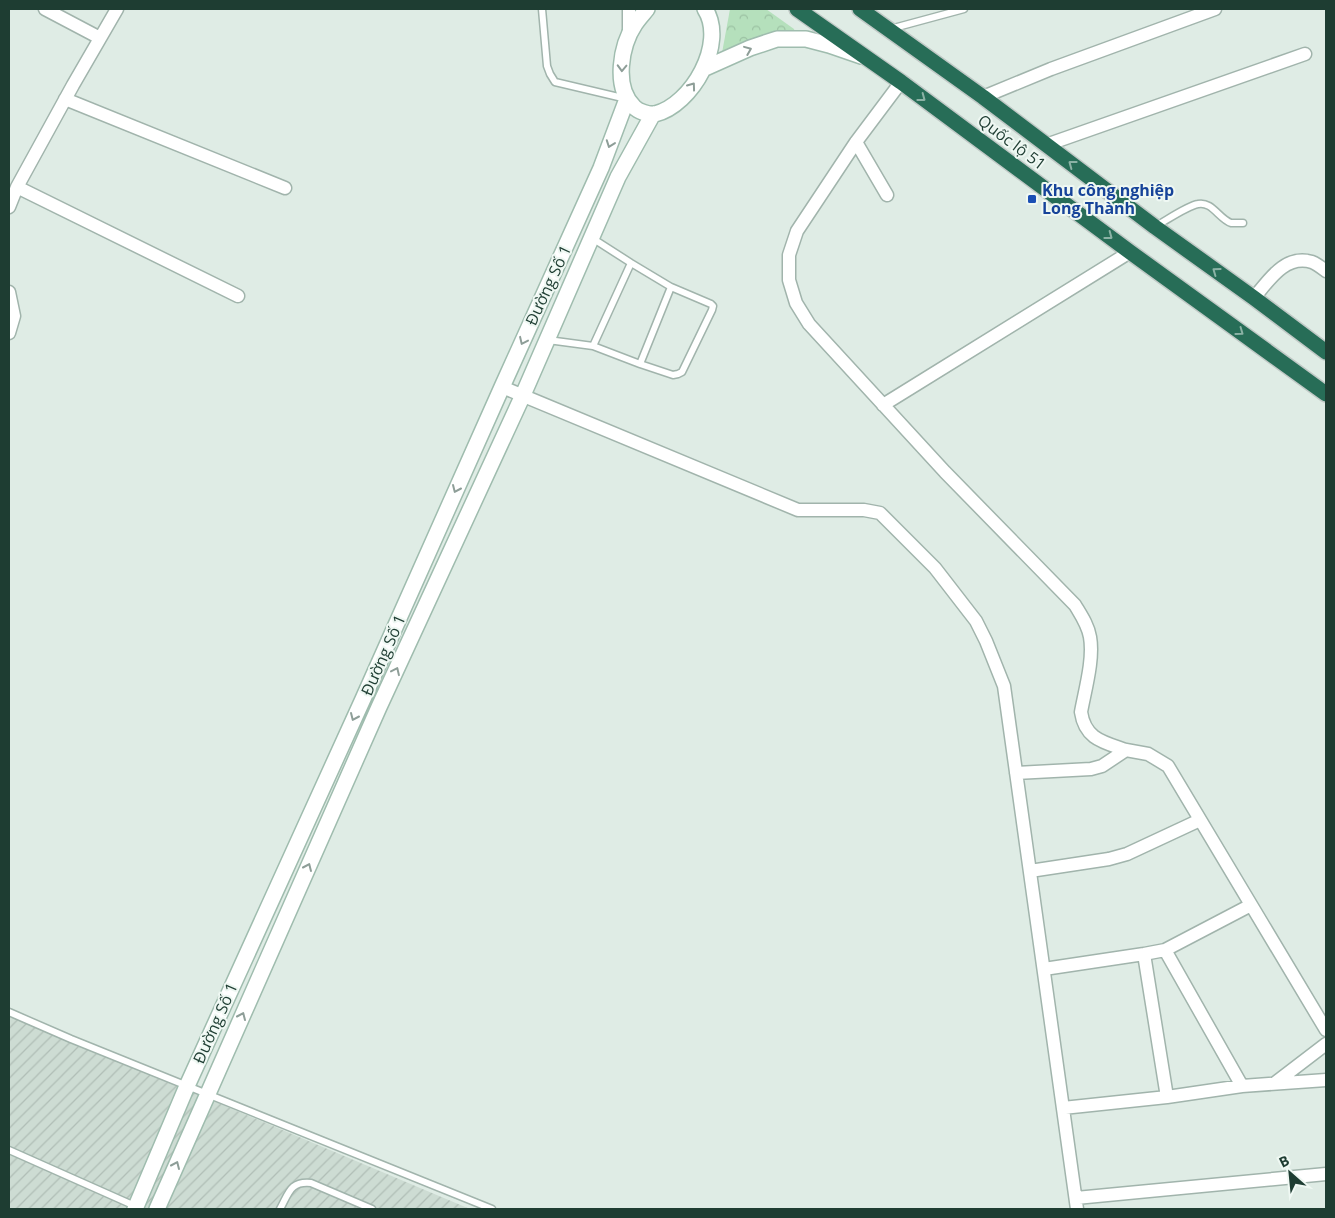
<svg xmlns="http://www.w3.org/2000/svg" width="1335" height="1218" viewBox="0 0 1335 1218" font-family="'Open Sans',sans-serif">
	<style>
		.industrial { fill: url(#industrial-furrows) }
		.forest { fill: url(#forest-crowns) }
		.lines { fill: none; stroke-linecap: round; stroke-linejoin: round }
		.lane-casing { stroke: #a1b4ac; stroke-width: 9 }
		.street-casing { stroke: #a1b4ac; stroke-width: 15 }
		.secondary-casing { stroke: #9fbcae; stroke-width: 18 }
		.highway-casing { stroke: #c0c9c6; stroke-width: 18 }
		.lane { stroke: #fff; stroke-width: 6 }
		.street { stroke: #fff; stroke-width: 12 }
		.secondary { stroke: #fff; stroke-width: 15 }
		.highway { stroke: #276d57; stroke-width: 15 }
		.oneway { stroke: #8e9e98 }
		.oneway2 { stroke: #8bb2a5 }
		.transit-dot { fill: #1a4fb4; stroke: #eff8f3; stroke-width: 2 }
		.labels { text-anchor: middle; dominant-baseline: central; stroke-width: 4; stroke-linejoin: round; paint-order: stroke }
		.street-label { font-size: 16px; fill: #1e3d32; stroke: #eff8f3 }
		.transit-label { font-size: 16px; font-weight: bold; fill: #164399; stroke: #eff8f3; text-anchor: start }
	</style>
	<defs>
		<pattern id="industrial-furrows" width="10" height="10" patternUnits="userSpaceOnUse" patternTransform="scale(1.25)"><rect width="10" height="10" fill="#cddcd3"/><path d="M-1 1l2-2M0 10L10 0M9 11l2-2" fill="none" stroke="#b0beb6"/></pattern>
		<pattern id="forest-crowns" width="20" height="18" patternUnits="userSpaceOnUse" patternTransform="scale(1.25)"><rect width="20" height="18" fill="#b5e0bc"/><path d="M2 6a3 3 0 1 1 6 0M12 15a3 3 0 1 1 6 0" fill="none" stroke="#9bc1a2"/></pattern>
	</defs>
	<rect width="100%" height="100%" fill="#dfece5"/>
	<path class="industrial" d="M9,1015L470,1209H9Z"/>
	<path class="forest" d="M730,9H766L794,29L795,32L722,53Z"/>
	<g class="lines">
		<defs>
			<path id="lane" d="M542,9L547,66L550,74L555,82L627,99
				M890,29L964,9
				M1156,226C1167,220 1187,206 1198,204C1212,201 1219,219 1231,223C1234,223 1240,223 1243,223
				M548,340L593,346L640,364L671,287L631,263L592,238
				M593,346L631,263
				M640,364L673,375L678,374L682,372L712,310L713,306L711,304L671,287
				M9,1012L71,1039L492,1209
				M9,1150L135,1206
				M280,1209C289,1193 290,1181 311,1183L372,1209"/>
			<path id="street" d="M45,9L100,38
				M629,9V35
				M901,82L856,142L797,231L789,255V280L796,303L809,324L945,472L1075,605C1081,615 1088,625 1090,637C1094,659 1085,690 1081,712C1085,739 1103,742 1126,750
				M983,97L1051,69L1215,9
				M65,99L285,188
				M856,142L887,195
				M1046,145L1305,54
				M17,187L238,296
				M9,207L17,187L73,85L117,9
				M9,292L14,316L9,333
				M1254,298C1269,280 1285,254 1312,262C1317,264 1322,268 1326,271
				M502,387L798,510H864L880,513L935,568L976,621L986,641L1004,686L1077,1209
				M883,405L1130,252
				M1016,773L1091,769L1102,766L1126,750L1148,754L1168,766L1326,1030
				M1030,871L1109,859L1127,854L1200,820
				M1165,950L1242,1086
				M1144,954L1167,1097
				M1044,969L1144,954L1165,950L1251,905
				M1275,1083L1326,1044
				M1063,1108L1167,1097L1242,1086L1326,1080
				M1076,1198L1326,1174"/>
			<path id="secondary" d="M647,9C643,14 639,18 635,24C621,45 613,87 634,107C638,111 648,115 655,114C692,105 727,43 705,9
				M703,69L750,48L777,39H806L829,45L861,56
				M135,1209L187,1086L363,699L502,387L601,168L627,99
				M157,1209L379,707L523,395L618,177L653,114"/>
			<path id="highway" d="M797,9L901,82L1130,252L1326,394
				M860,9L983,97L1155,227L1254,298L1326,352"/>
		</defs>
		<use href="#lane" class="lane-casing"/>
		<use href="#street" class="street-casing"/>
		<use href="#secondary" class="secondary-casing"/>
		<use href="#highway" class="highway-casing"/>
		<use href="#lane" class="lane"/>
		<use href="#street" class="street"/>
		<use href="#secondary" class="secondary"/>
		<use href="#highway" class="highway"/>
	</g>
	<defs><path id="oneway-chevron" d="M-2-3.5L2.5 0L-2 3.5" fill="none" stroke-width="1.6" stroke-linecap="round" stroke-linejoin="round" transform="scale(1.25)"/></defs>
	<g class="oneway">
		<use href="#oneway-chevron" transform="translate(748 50) rotate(-22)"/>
		<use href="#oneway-chevron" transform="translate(622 68) rotate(92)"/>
		<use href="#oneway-chevron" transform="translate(692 86) rotate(-54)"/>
		<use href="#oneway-chevron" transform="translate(610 144) rotate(110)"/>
		<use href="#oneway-chevron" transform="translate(523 341) rotate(115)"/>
		<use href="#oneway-chevron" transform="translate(456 489) rotate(114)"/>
		<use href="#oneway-chevron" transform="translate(396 671) rotate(-65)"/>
		<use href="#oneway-chevron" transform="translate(354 717) rotate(114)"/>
		<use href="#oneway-chevron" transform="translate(308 867) rotate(-66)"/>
		<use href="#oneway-chevron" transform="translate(242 1016) rotate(-66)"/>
		<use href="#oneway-chevron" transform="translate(176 1165) rotate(-66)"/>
	</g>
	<g class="oneway2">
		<use href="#oneway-chevron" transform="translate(922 98) rotate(37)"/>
		<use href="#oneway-chevron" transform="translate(1072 164) rotate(-143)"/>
		<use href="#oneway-chevron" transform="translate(1109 236) rotate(37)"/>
		<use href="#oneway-chevron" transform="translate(1216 271) rotate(-144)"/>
		<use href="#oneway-chevron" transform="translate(1240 332) rotate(36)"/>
	</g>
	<rect class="transit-dot" x="1027" y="194" width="10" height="10" rx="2.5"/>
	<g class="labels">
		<g class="street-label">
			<text transform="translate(1012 142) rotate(37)">Quốc lộ 51</text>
			<text transform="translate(548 285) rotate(-65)">Đường Số 1</text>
			<text transform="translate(383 655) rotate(-66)">Đường Số 1</text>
			<text transform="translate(215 1023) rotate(-66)">Đường Số 1</text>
		</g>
		<g class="transit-label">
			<text x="1042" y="190">Khu công nghiệp<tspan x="1042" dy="18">Long Thành</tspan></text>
		</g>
	</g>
	<rect width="1335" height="1218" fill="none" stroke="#1e3d32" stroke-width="20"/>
	<g transform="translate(1290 1173) rotate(333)" stroke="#eff8f3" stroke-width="4" paint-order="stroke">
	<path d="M0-4L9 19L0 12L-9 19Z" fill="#1e3d32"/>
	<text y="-8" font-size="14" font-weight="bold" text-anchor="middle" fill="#1e3d32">B</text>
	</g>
</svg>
